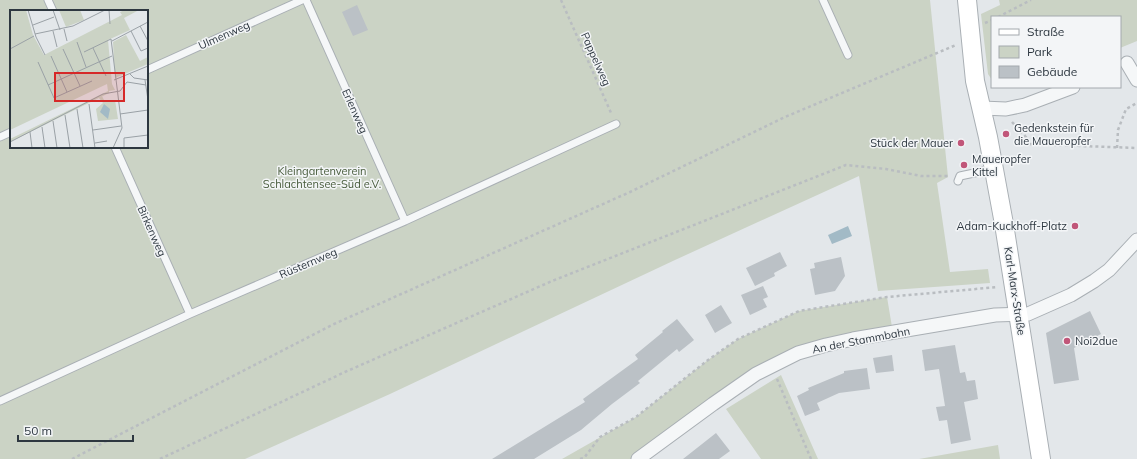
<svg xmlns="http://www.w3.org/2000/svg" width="1137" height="459" viewBox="0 0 1137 459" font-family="Mulish,sans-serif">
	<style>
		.green { fill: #cbd3c5; fill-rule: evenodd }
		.water { fill: #a2bac6 }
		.building { fill: #bbc1c6 }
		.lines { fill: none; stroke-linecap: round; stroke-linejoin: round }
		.lane-casing { stroke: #a9afb4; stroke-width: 9 }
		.street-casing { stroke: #a9afb4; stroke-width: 15 }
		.secondary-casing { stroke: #a9afb4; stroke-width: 20 }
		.path { stroke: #b9bdc1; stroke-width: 2.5; stroke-dasharray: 3 3; stroke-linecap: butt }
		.lane { stroke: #f5f7f8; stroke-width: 7 }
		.street { stroke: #f5f7f8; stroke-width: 13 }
		.secondary { stroke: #fff; stroke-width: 18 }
		.poi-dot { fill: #c15679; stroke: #f3f5f7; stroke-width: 1.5 }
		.labels { text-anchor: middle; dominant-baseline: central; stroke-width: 3; stroke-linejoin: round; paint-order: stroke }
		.street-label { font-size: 11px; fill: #2d3740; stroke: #f3f5f7 }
		.poi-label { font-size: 11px; fill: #2d3740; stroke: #f3f5f7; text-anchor: start }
		.park-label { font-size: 11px; fill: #475b3b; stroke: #f3f5f7 }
		.inset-road { fill: none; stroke: #9aa1a6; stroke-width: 1 }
		.view { fill: #d62828; fill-opacity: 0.15; stroke: #d62828; stroke-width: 2 }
		.inset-edge { fill: none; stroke: #2d3740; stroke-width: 2 }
	</style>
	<rect width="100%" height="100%" fill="#e3e7ea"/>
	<path class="green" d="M0,0H930L948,177L937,183L950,272L988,269L990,283L878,291L859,176L675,260L390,394L245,459H0ZM11,11H147V147H11Z
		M999,0H1137V41L1120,48V17H992V80L988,74L981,14L1000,5Z
		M887,297L893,333L798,353L638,459H562L636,417L708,360L738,339L799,311Z
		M781,375L818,459H761L726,409Z
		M998,445L1000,459H919Z"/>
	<path class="water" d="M848,226L852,236L832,244L828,235Z"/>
	<path class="building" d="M357,5L368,30L353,36L342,12Z
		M780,252L787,266L774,273L775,276L755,286L746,268Z
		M841,257L845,276L835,291L815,295L810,269L815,268L814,263Z
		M763,286L768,297L763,299L767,307L750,315L741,295Z
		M721,305L732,323L715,333L705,315Z
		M1090,311L1101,334L1074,348L1079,380L1054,384L1046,333Z
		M677,319L694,340L679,352L677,349L638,381L640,383L612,404L581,430L534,459H492L585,402L583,399L638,359L635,355L663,332L662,331Z
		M955,345L960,373L965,372L967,381L975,380L978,399L964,402L971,440L951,444L947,420L939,421L936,407L945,406L939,369L925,371L922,350Z
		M892,355L894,371L876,373L873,358Z
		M867,368L870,389L839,393L817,403L820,410L805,416L797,396L809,390L808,388L844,373V371Z
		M716,433L730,451L719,459H683Z"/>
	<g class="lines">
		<defs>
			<path id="lane" d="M48,0L53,11
				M306,0L405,221
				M823,0L848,55
				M147,70L302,0
				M0,137L11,132
				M115,147L190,314
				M958,181L960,176L993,169
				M0,401L190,314L405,221L616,124"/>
			<path id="street" d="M1127,63L1137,80
				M982,108L1006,109L1025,105L1073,87
				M638,459L713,404L756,374L798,353L826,345L853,339L995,315L1028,314L1071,295L1094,281L1109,270L1137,240"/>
			<path id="secondary" d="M967,0L975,81L988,137L1004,224L1041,459"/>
		</defs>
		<use href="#lane" class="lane-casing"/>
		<use href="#street" class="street-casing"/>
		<use href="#secondary" class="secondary-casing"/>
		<path class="path" d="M561,0L612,115
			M998,17L1031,0
			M985,23L992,20
			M1012,122L1026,137L1027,144L1137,148
			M1117,148L1118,130L1126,109L1137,103
			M777,379L811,459
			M72,459L334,324L630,192L785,117L956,45
			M160,459L345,372L552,281L846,165L886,169L921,176H948
			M580,459L584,458L600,437L636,417L708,360L738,339L799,311L887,297L998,287"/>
		<use href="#lane" class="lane"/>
		<use href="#street" class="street"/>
		<use href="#secondary" class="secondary"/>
	</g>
	<g class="poi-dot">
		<circle cx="1006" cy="134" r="4"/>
		<circle cx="961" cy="143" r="4"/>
		<circle cx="964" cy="165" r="4"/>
		<circle cx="1075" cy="226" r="4"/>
		<circle cx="1067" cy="341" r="4"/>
	</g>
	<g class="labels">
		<g class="street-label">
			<text transform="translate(224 35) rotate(-24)">Ulmenweg</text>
			<text transform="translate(596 59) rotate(66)">Pappelweg</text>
			<text transform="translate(355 111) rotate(66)">Erlenweg</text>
			<text transform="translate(152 231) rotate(66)">Birkenweg</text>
			<text transform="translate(308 263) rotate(-23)">Rüsternweg</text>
			<text transform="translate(1015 291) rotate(81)">Karl-Marx-Straße</text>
			<text transform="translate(861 340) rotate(-11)">An der Stammbahn</text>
		</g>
		<g class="poi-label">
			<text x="1014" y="128">Gedenkstein für<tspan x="1014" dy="13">die Maueropfer</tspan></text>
			<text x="953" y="143" text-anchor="end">Stück der Mauer</text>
			<text x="972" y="159">Maueropfer<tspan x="972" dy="13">Kittel</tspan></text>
			<text x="1067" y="226" text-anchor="end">Adam-Kuckhoff-Platz</text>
			<text x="1075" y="341">Noi2due</text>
		</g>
		<g class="park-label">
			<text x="322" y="171">Kleingartenverein<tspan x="322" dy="13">Schlachtensee-Süd e.V.</tspan></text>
		</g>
	</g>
	<g transform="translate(10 10)">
		<rect width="138" height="138" fill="#e3e7ea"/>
		<path d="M0,0H16L23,25L34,45L112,5L110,2L115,0H129L114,8L120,20L98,30L102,74L105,80L99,81V83L0,132V129L98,81L97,74L0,120ZM49,0H70L74,10L56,17ZM116,25L130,51L138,47V54L105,68L103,32ZM92,86L95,92L105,90L108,109L88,111L86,99L93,93L89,88Z" fill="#cbd3c5"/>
		<path d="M94,94L100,99L98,109L90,102Z" fill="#a2bac6"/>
		<path class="inset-road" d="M18,0L26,27L35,45M43,0L50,20M99,0L100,14M23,15L44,7M130,16L138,31M54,19L57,31M43,21L47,37M121,21L131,41L138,38M25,24L63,16L95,0M102,31L138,12M67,32L76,57M83,38L96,66M0,39L24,26M53,39L70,76M74,42L101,29L112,118L103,138M41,46L57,82M28,52L44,88L82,71M120,64L124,68L138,70M104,70L138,56M135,70L138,90M38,75L102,46M79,94L85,138M67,99L73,138M110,104L138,100M55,105L60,138M43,111L47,138M32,117L35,138M83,120L111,116M20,122L22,138M0,132L93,84L110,81L117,72L136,75M85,133L97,131M114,138V128L138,125"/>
		<path class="view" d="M45,63H114V91H45Z"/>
		<rect width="138" height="138" class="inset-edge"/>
	</g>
	<rect x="991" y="16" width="130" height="72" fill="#f3f5f7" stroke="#a4a9ae"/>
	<rect x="999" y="29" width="20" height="6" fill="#ffffff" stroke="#a4a9ae"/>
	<text x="1027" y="36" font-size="12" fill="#2d3740">Straße</text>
	<rect x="999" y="46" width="20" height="12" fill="#cbd3c5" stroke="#a4a9ae"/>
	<text x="1027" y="56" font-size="12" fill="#2d3740">Park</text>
	<rect x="999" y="66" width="20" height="12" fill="#bbc1c6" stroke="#a4a9ae"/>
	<text x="1027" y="76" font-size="12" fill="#2d3740">Gebäude</text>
	<path d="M18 435v6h115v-6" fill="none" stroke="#2d3740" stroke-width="2"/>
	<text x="24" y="435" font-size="12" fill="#2d3740" stroke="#f3f5f7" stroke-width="3" paint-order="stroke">50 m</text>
</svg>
